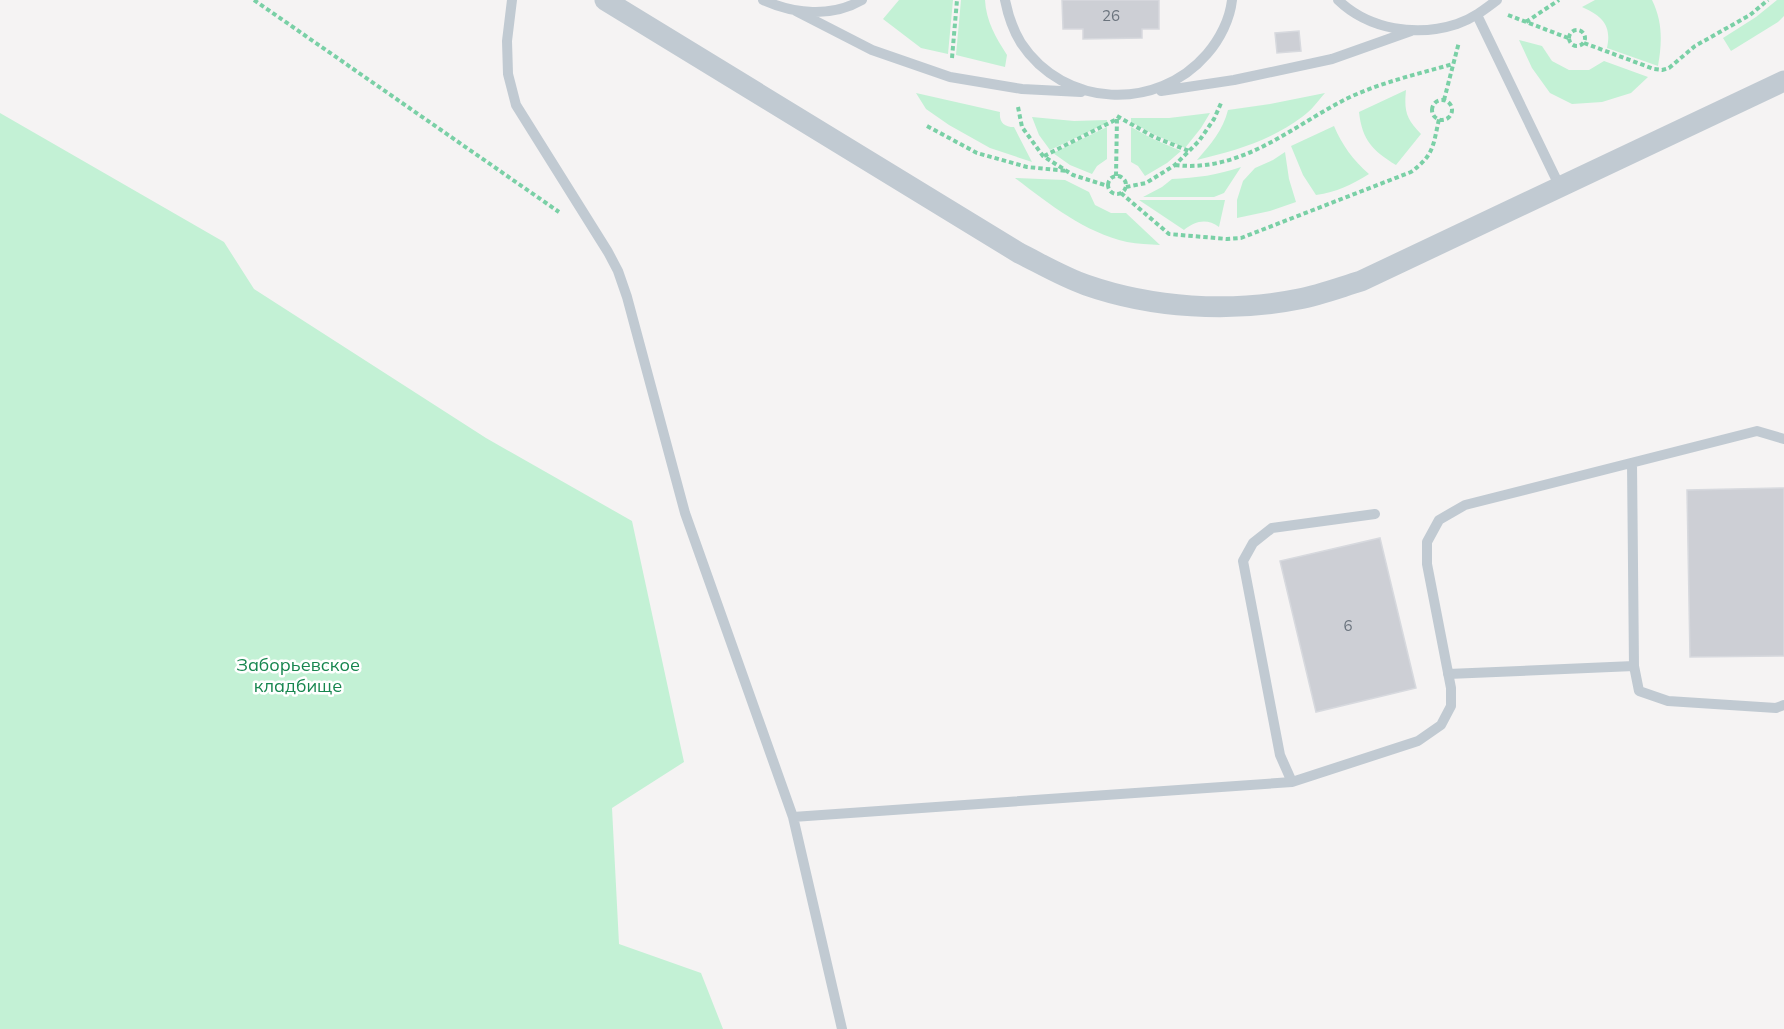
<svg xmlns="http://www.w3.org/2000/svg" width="1784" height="1029" viewBox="0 0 1784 1029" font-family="Mulish,sans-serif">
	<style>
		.green { fill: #c3f1d5 }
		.building { fill: #cdcfd5; stroke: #d7d9de; stroke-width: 1.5 }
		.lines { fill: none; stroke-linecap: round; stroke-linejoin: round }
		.path { stroke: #7ad0a6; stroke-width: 4; stroke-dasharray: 4.5 3; stroke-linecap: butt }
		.lane { stroke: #c1cad2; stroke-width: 10 }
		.street { stroke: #c1cad2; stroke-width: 21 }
		.labels { text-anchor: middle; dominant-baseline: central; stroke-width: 5; stroke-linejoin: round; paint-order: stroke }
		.number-label { font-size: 15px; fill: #6b747e }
		.park-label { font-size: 18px; fill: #17864f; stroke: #fff }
	</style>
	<rect width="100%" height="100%" fill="#f5f3f3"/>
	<path class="green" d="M899,0H953L948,54L921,48L883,19Z
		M961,0H985C986,21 996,38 1007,55L1005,67L956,55Z
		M1595,0H1652C1663,22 1662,43 1658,66L1607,48C1612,25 1602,16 1582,7Z
		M1777,0H1784V16L1778,22L1731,51L1723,38L1756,17Z
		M1519,40L1542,46L1552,61L1569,70H1589L1604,61L1648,77L1631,93L1602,102L1572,104L1550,93L1532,68Z
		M1406,90C1404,111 1406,119 1421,134L1396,165C1373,151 1362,140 1359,112Z
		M916,93L1000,112C999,122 1004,127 1014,127L1032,162L990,148L949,125L926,109Z
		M1325,93C1318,101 1311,111 1302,117C1270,141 1234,151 1197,160C1211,144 1223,130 1228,110L1270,104Z
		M0,113L224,242L254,289L486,438L632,521L684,762L612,808L619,944L701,973L723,1029H0Z
		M1210,113L1201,128L1185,148L1155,135L1131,122V118H1169Z
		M1032,117L1074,121L1107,120V123L1050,150L1039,135Z
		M1334,126C1342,145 1353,160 1369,174C1351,185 1337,192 1316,195L1303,175L1291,146Z
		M1107,127V159L1097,166L1092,174L1070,165L1053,153Z
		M1131,127L1153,139L1181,151L1167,163L1145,176L1138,166L1131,162Z
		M1285,152L1289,179L1296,202L1270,211L1237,218V200L1243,181L1255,168L1273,160Z
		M1241,167L1224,193L1214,197H1143L1162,187L1172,179C1196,178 1218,175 1241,167Z
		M1015,178L1065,180L1089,192L1095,205L1111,213H1126L1160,245C1149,244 1138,244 1127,242C1084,232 1049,204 1015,178Z
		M1139,200H1225L1219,227C1207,218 1195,221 1184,230Z"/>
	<path class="building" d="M1062,0H1159V29H1142V38L1083,39V29H1063Z
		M1299,31L1301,51L1277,53L1275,33Z
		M1784,488V656L1690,657L1687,490Z
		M1380,538L1416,688L1316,712L1280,561Z"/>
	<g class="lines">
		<path class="path" d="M254,0L559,212
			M1508,15L1568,38
			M1526,22L1559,0
			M1569 38a8 8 0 1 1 16 0a8 8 0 1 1-16 0Z
			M1584,43L1654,69L1662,70L1669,68L1695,46L1750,15L1768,0
			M952,58L957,0
			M1432 110a10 10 0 1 1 20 0a10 10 0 1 1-20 0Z
			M1444,100L1459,42
			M1018,107L1022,127L1043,156L1073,175L1108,186
			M1117,116L1154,137L1189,151
			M927,126L977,153L1027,167L1067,171
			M1044,156L1117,119
			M1175,165C1242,173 1292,126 1348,98C1382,82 1418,74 1453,64
			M1108 185a9 9 0 1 1 18 0a9 9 0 1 1-18 0Z
			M1116,176L1117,117
			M1126,187L1146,183L1175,165L1199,141L1214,119L1222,101
			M1121,193L1169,234L1227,239L1241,238L1411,172C1434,155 1433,146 1439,119"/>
		<path class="lane" d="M512,0L507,41L508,74L516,105L608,252L618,271L627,297L685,513L793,817L842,1029
			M763,0C794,14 831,18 862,0
			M1005,0C1008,15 1013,30 1021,43C1064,108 1157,112 1207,54C1220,39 1230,19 1232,0
			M1338,0C1369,30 1417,37 1457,24C1472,19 1484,10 1497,0
			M796,11L872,50L950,77L1022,89L1081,92
			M1477,15L1560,187
			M1161,91L1234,80L1332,59L1411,31
			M1632,463L1634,666L1639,691L1668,701L1776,708L1784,705
			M1375,514L1272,528L1253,543L1243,561L1280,755L1292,782L1418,741L1441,725L1451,706V688L1427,564V542L1439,520L1465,505L1757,431L1784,439
			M1448,674L1634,666
			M793,817L1292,782"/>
		<path class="street" d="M605,0L1019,253C1041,264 1063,277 1086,285C1152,308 1230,313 1299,299C1320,295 1341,287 1361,281L1784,81"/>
	</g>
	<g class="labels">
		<g class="number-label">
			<text x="1111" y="15">26</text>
			<text x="1348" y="625">6</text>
		</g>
		<g class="park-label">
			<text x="298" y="664">Заборьевское<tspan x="298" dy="21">кладбище</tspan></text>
		</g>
	</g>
</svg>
